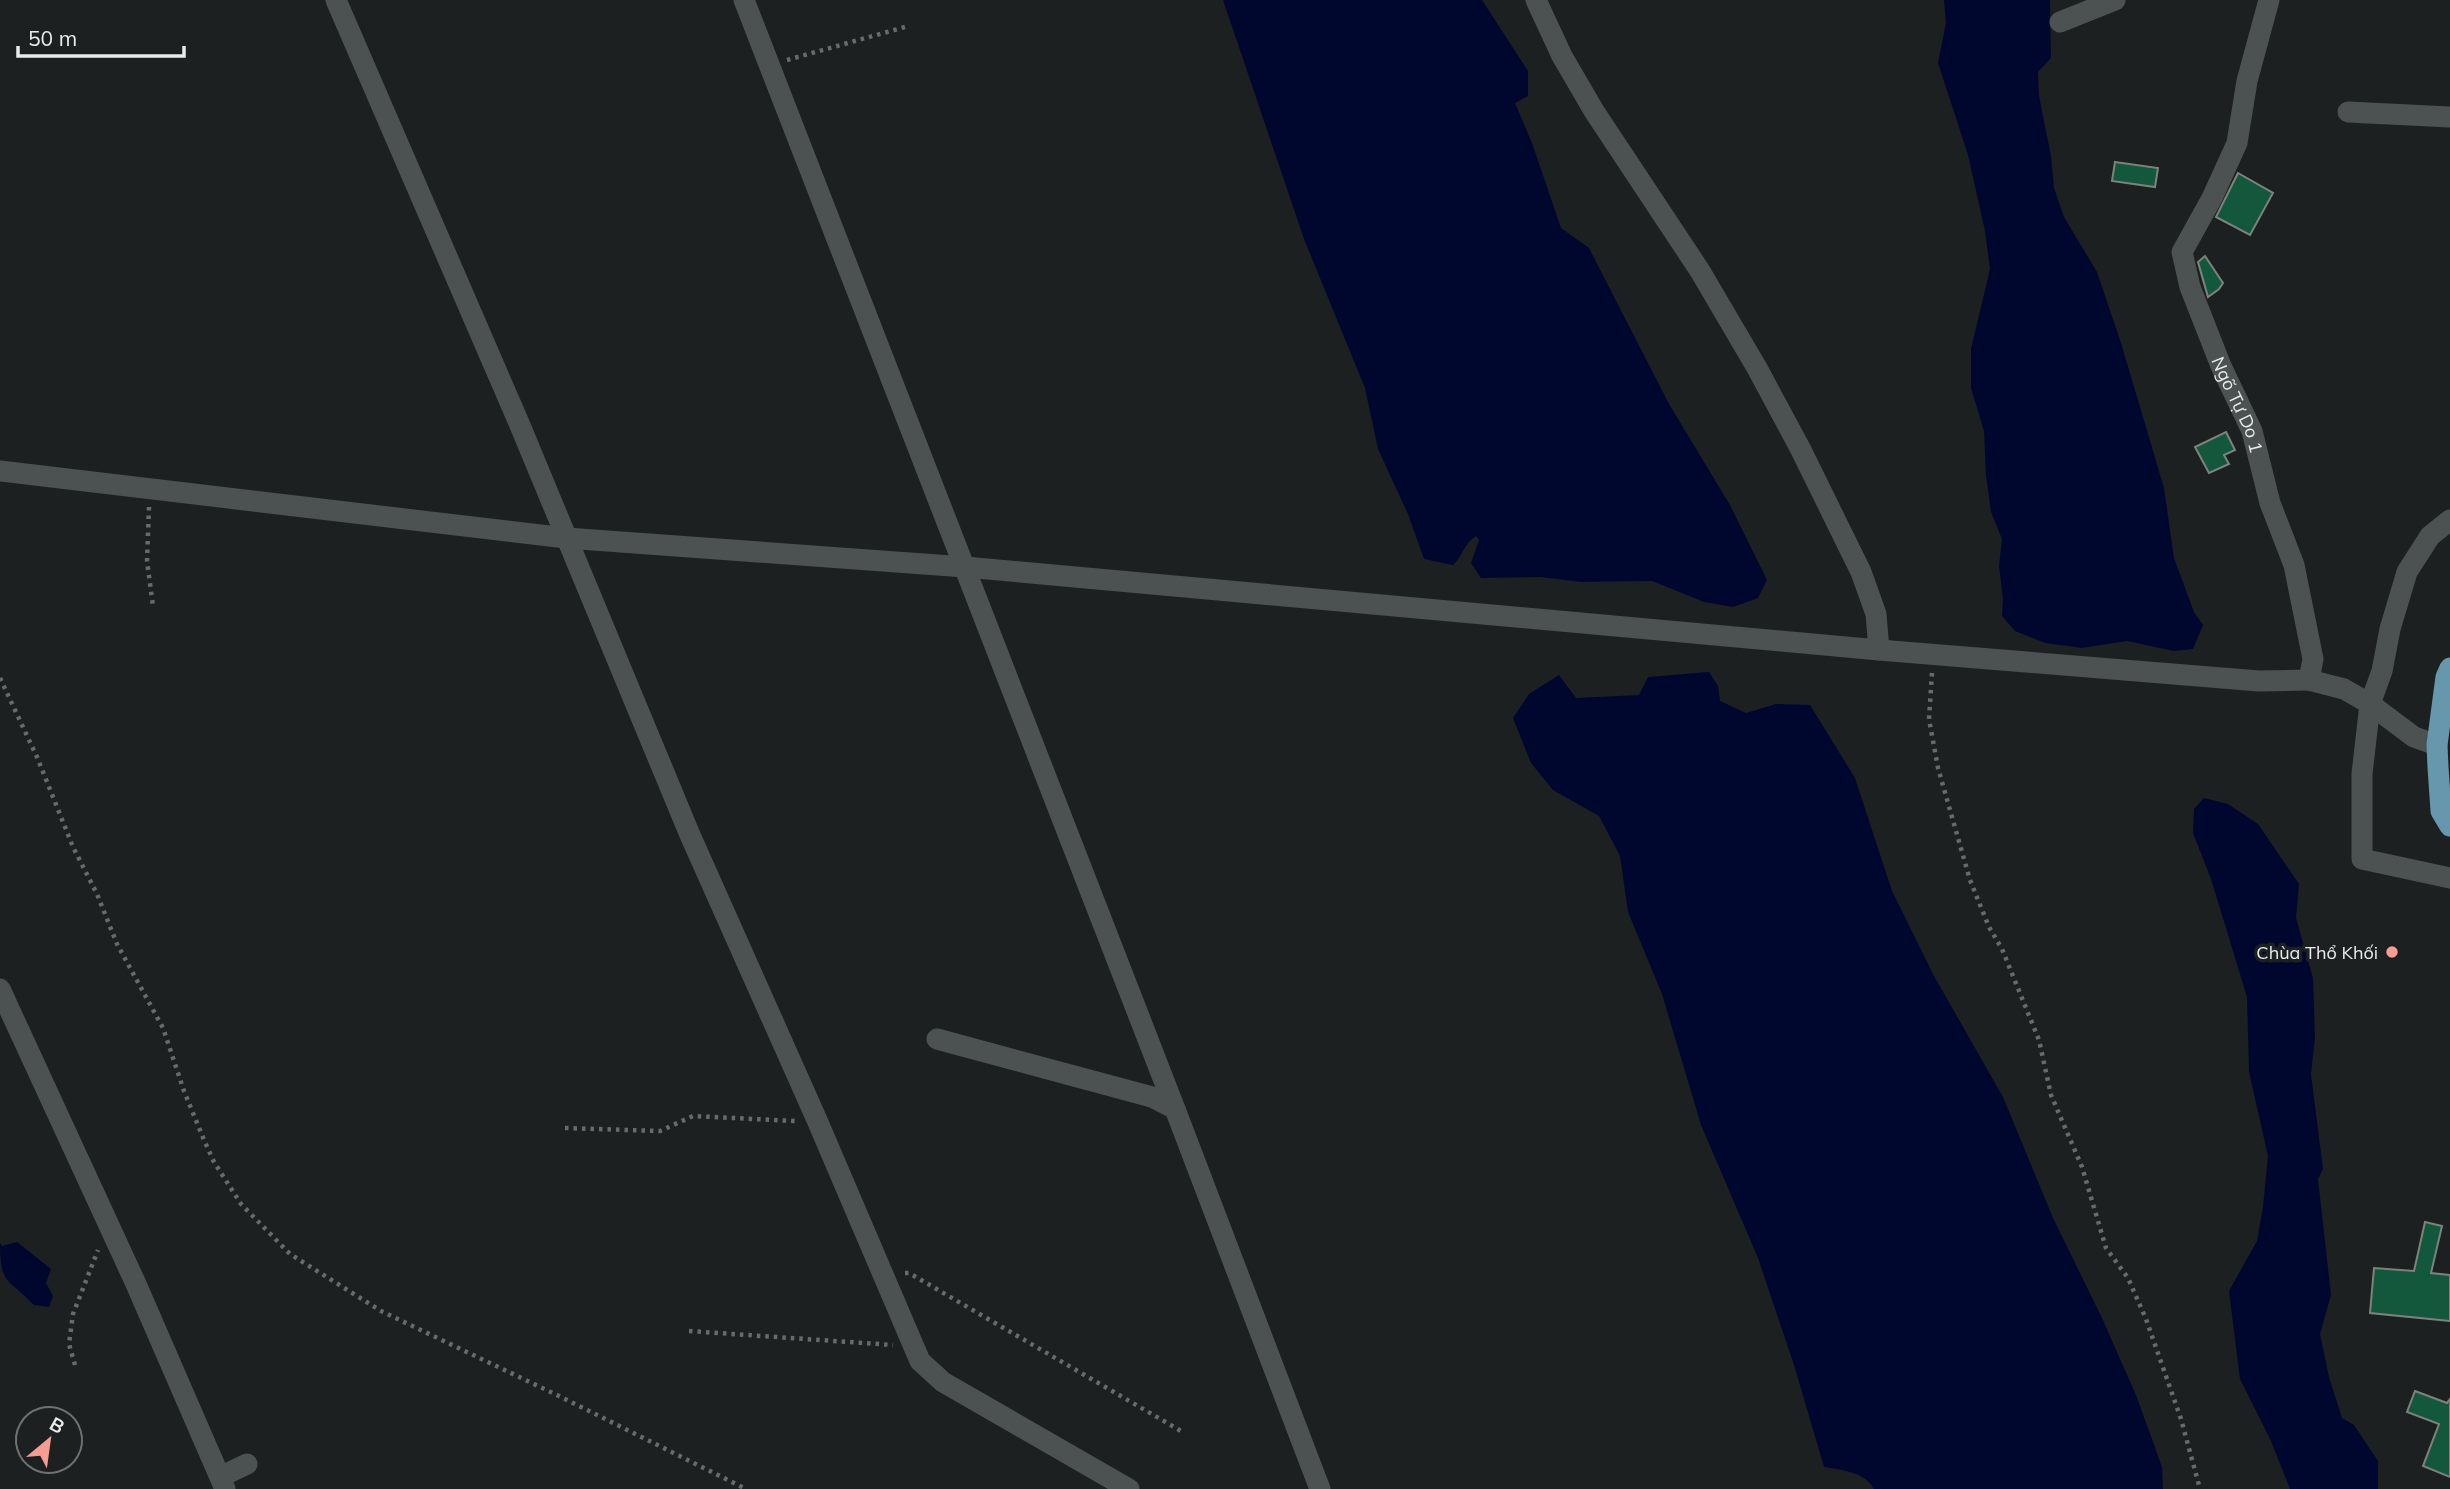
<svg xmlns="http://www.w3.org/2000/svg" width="2450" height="1489" viewBox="0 0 2450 1489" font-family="Mulish,sans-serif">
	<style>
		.water { fill: #00072f }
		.building { fill: #13583c; stroke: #7d827f; stroke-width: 2 }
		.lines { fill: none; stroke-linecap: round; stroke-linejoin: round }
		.path { stroke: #676b6a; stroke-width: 4.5; stroke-dasharray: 3.5 5; stroke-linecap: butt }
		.minor { stroke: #4c5151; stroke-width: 21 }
		.major { stroke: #6697ad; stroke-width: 21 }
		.poi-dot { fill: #f59c93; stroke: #1c2020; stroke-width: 2.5 }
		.labels { text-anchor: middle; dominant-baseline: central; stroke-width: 7; stroke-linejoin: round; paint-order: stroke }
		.street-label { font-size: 18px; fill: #e8eceb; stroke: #1c2020 }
		.poi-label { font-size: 18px; fill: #e8eceb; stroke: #1c2020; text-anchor: end }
	</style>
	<rect width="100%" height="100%" fill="#1c2020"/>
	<path class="water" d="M1223,0H1482L1528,71V96L1515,103L1532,143L1561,228L1589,248L1669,404L1730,505L1767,580L1758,598L1733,607L1704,602L1652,581L1581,582L1541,577L1481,578L1471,563L1479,540L1476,536C1464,543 1463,556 1453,565L1424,559L1408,514L1378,449L1365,388L1304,239Z
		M1944,0H2050L2051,58L2038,72L2039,96L2051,156L2054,188L2064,217L2097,272L2121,343L2164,488L2174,558L2194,612L2203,625L2193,649L2174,651L2127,641L2082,648L2045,643L2015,631L2002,616L2003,599L1999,566L2002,539L1991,512L1986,475L1984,431L1971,388V349L1990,269L1985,231L1968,155L1938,63L1946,23Z
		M1709,672L1718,686L1720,701L1746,713L1776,704L1810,705L1855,778L1892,891L1934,976L2003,1097L2053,1218L2102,1318L2136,1395L2162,1467L2163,1489H1874C1865,1472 1842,1470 1824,1467L1794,1365L1758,1258L1701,1125L1662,994L1628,912L1620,856L1599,816L1553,790L1531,763L1513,718L1529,694L1559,675L1576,698L1639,695L1648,677Z
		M2204,798L2228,804L2258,824L2299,884L2296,918L2313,978L2315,1037L2311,1074L2323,1169L2318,1179L2331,1295L2320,1334L2329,1377L2342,1418L2354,1425L2378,1461V1489H2290L2271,1441L2240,1379L2229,1291L2257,1241L2263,1207L2268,1156L2249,1072L2247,997L2211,879L2193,833L2194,809Z
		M17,1242L51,1269L46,1283L53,1296L49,1307L34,1305C8,1278 0,1285 0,1243L2,1246Z"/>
	<path class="building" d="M2115,162L2158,168L2155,187L2112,181Z
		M2238,173L2273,193L2250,235L2216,217Z
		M2205,256L2223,283L2219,289L2208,297L2198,262Z
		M2226,432L2235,450L2224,455L2229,464L2209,473L2195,447Z
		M2425,1222L2442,1226L2431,1273L2450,1275V1321L2370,1313L2374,1268L2414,1271Z
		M2415,1391L2447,1403L2450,1399V1477L2423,1466L2439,1424L2407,1412Z"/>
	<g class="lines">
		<path class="path" d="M787,60L905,27
			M149,507L147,561L153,606
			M1932,673L1929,719L1938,768L1970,880L1989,927L2002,949L2039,1040L2051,1095L2082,1167L2106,1248L2128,1278L2146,1319L2181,1419L2200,1489
			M0,678L37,757L73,847L97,894L117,944L163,1028L184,1091L204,1140L214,1162L241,1204L290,1254L381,1311L559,1396L746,1489
			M565,1128L660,1131L693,1116L795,1121
			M905,1273H909L1181,1431
			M689,1331L893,1345
			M75,1365L69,1344L73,1314L98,1250"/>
		<g class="minor">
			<path d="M336,0L519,423L690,835L817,1120L920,1361L943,1382L1129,1489"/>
			<path d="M744,0L1175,1109L1320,1489"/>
			<path d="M1536,0L1562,56L1594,111L1700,271L1757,368L1801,450L1861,572L1876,614L1879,650"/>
			<path id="s1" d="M2269,0L2247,81L2237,143L2212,198L2182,252L2190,287L2221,366L2252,431L2270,503L2294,565L2313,659L2309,680L2344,689L2370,704L2414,737L2437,745"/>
			<path d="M2060,22L2115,0"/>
			<path d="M2348,112L2450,117"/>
			<path d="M0,471L566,538L965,567L1879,650L2259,681L2309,680"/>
			<path d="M2450,520L2430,536L2407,572L2390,629L2382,671L2370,704L2362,774V859L2450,878"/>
			<path d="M0,989L136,1284L225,1489"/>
			<path d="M937,1039L1152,1097L1175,1109"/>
			<path d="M220,1477L247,1464"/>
		</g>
		<path class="major" d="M2450,668L2446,677L2437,745L2438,767L2441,811L2450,826"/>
	</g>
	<circle class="poi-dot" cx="2392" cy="952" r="7"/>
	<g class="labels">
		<g class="street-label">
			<text stroke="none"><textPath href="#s1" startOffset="432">Ngõ Tự Do 1</textPath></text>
		</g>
		<g class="poi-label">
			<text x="2378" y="952">Chùa Thổ Khối</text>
		</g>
	</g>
	<g transform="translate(49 1440) rotate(29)"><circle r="33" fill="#1c2020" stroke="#6e7271" stroke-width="2"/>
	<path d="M0-5L12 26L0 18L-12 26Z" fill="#f59c93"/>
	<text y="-10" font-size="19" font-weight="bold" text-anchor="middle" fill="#e8eceb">B</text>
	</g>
	<path d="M18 46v10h166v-10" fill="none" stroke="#e8eceb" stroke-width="3.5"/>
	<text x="28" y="46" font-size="21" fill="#e8eceb" stroke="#1c2020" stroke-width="5" paint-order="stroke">50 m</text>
</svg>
